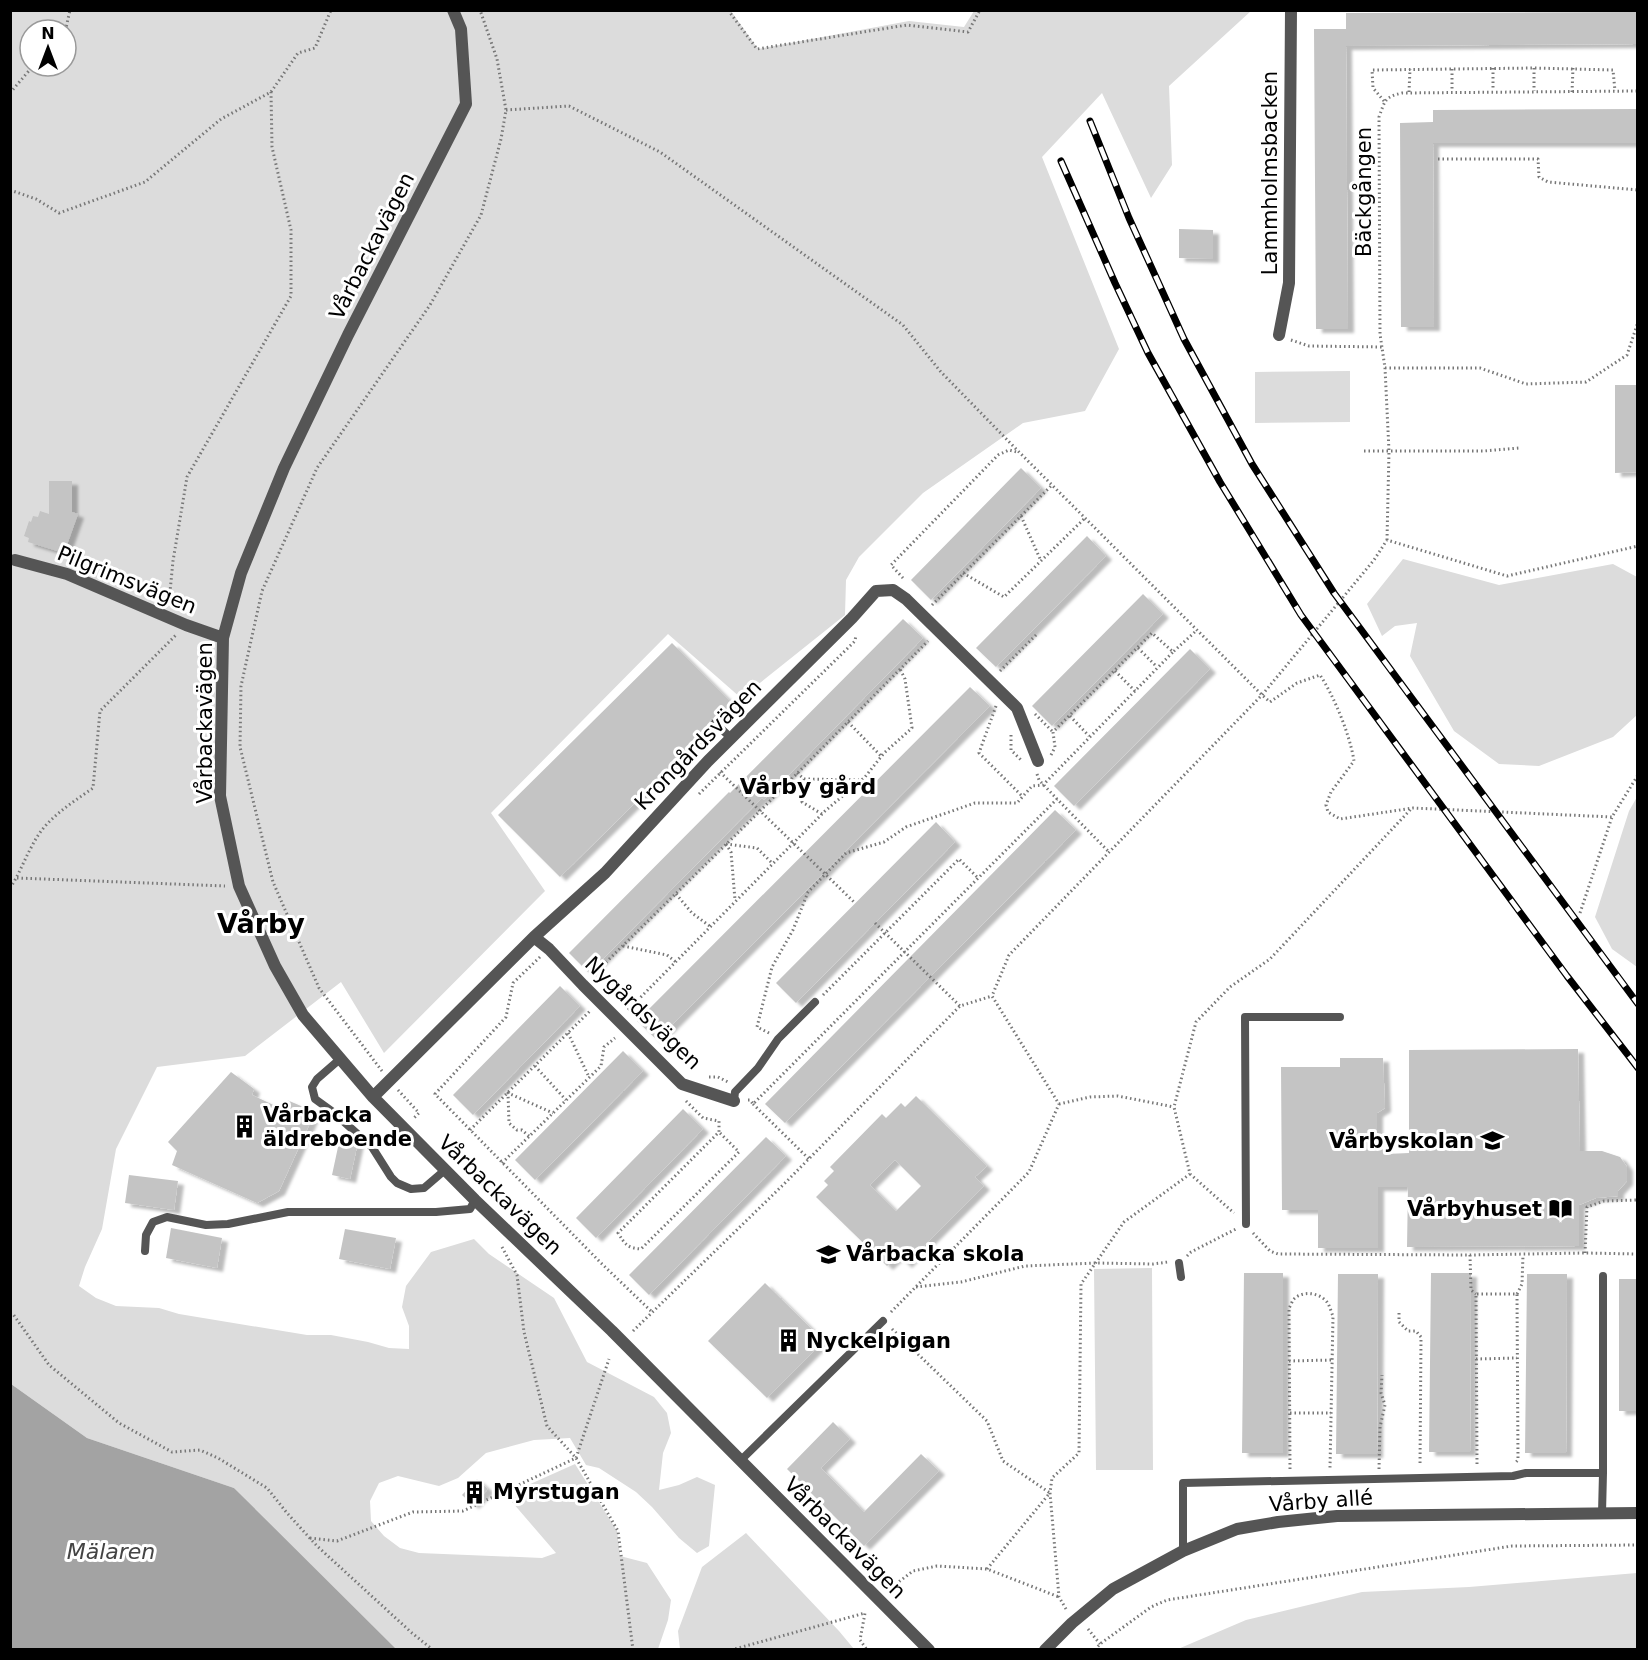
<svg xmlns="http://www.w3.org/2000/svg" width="1648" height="1660" viewBox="0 0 1648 1660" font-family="'DejaVu Sans',sans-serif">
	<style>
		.green { fill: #dcdcdc; fill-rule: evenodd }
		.water { fill: #a3a3a3 }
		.building { fill: #c4c4c4; fill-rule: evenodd; filter: url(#shadow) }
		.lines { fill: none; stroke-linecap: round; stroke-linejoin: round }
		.path { stroke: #777; stroke-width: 3; stroke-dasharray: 1.5 3; stroke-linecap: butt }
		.service { stroke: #555; stroke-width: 8 }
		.minor { stroke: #555; stroke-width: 12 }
		.tertiary { stroke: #555; stroke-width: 12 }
		.rail-casing { stroke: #000; stroke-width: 7 }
		.rail { stroke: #fff; stroke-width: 4.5; stroke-dasharray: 14; stroke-linecap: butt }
		.labels { text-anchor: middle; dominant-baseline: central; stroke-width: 6; stroke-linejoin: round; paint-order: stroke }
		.street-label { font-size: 21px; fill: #000; stroke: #fff }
		.poi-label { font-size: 21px; font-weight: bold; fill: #000; stroke: #fff; text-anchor: start }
		.neighbourhood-label { font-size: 22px; font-weight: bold; fill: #000; stroke: #fff }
		.water-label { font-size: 22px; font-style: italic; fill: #444; stroke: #fff }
		.district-label { font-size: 27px; font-weight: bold; fill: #000; stroke: #fff }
	</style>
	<defs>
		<filter id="shadow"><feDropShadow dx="6" dy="4" stdDeviation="1.5" flood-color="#0004"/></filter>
	</defs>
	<rect width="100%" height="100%" fill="#fff"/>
	<path class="green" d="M11,11H731L758,49L909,21L964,27L974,11H1251L1169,86L1172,165L1151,198L1102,93L1042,157L1119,349L1085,411L1023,423L923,493L859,557L846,580L845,615L741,698L668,634L491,813L545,891L384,1053L341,982L245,1056L157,1067L116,1149L102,1229L85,1267L79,1286L96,1298L116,1306L159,1308L179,1314L307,1335H331L368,1342L389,1348L409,1349V1326L402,1307L406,1286L431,1252L474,1239L489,1254L554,1298L587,1362L654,1397L667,1413L671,1433L663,1453L659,1490L679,1485L697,1477L715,1485L709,1546L697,1553L679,1538L652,1507L636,1492L599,1468L586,1465L570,1438L534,1440L486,1453L458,1478L439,1486L398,1476L379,1483L370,1501L371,1521L384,1536L400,1548L419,1553L542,1558L556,1553L506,1495L575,1464L617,1531L620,1556L647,1563L671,1600L668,1620L658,1649H392L234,1488L87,1438L11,1384ZM30,30H66V66H30Z
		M1350,371V422L1255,423V372Z
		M1403,559L1499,585L1613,564L1637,577V715L1613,737L1539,766L1499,764L1454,731L1410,656L1417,623L1395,626L1382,636L1367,604Z
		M1637,797V967L1612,949L1595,917L1629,811Z
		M1152,1268L1153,1470H1096L1094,1269Z
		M746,1533L839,1631L854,1649H680L678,1631L702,1567Z
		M1637,1573V1649H1178L1246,1620L1362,1592L1469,1587Z"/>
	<path class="water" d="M11,1384L87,1438L234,1488L396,1649H11Z"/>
	<path class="building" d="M1638,12V44L1346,46L1348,329H1316L1314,29H1346V13Z
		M1638,109V143H1433L1434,327H1401L1400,123L1433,122V110Z
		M1179,229L1213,230V259L1179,258Z
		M1615,385H1638V472L1615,473Z
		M1021,468L1041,488L931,600L911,580Z
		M49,481H72V512L78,514L64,553L28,542L29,538L24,536L29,521L31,522L33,516L38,517L40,511L49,514Z
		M1087,536L1106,556L996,667L976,648Z
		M1143,594L1163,614L1052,726L1032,706Z
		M903,619L923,638L764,800L762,798L589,973L569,953L729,792L730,793Z
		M672,643L734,705L720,719L716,717L711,719L709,722L711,728L560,877L498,815Z
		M1190,649L1210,669L1074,806L1054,786Z
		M970,687L990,706L657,1040L637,1021Z
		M1055,810L1076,830L785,1123L765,1104Z
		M936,822L955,842L796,1003L776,983Z
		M560,986L580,1006L473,1115L453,1095Z
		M1578,1049L1580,1151H1602L1620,1157L1627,1167V1181L1618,1191V1196L1596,1198L1579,1205V1246L1407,1247L1408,1187H1378V1248H1318V1210H1282L1281,1067H1340V1058H1383L1385,1108L1377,1113V1150H1386V1154L1409,1153V1050Z
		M623,1051L643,1071L535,1180L515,1160Z
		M231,1072L254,1089L252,1095L282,1109L287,1100L315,1112L279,1191L257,1203L172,1165L177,1151L168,1142Z
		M916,1096L987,1166L975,1177L984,1186L906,1264L898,1256L887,1266L816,1197L828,1185L824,1181L834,1171L830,1167L882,1114L886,1118L901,1103L905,1107ZM895,1160L921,1186L896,1211L870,1185Z
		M683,1109L703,1129L596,1238L576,1218Z
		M341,1133L350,1135L358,1142L350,1179L332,1175Z
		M766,1137L786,1156L649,1295L629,1275Z
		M129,1175L178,1181L174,1210L125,1203Z
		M171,1228L222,1238L217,1268L166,1258Z
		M345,1229L396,1238L390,1269L339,1259Z
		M1244,1273H1283V1453H1242Z
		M1431,1273H1471L1470,1452H1429Z
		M1338,1274H1378L1377,1454H1336Z
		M1527,1274H1567L1566,1453H1525Z
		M1619,1279H1638V1411H1619Z
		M765,1283L824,1341L767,1398L708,1341Z
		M833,1422L850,1439L821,1468L864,1512L921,1454L939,1471L864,1546L787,1469Z
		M477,1479L488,1489L473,1505L462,1495Z"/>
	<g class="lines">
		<path class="path" d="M728,10L757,49L907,25L968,32L980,10
			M64,30L66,28L70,10
			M1493,68V90
			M1534,68V91
			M1452,69V91
			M1409,92L1410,69
			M1572,92L1573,68
			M10,93L33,66
			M1384,101L1373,88L1372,70L1534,68L1613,70L1615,91
			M506,110L569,106L660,152L903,325L941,372L1019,452L1262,695L1270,702L1297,683L1320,675C1334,696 1350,735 1354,761L1331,792L1326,805L1328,812L1340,819L1413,808L1612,817
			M1438,159H1538L1539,177L1548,182L1638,190
			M10,190L36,199L59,213L145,182L221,119L271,92L298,53L315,48L331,10
			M1291,340L1309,346L1382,347
			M1385,368H1480L1526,384L1586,382L1627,355L1638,322
			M1364,451H1484L1519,448
			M1021,516L1041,561
			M1387,540L1389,451L1385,368L1380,334L1379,117C1385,101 1384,97 1402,93L1638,91
			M963,573L1004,597L1085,518
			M903,578L891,565L998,455L1009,450L1017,452
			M169,602L173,561L187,477L291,296V230L272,147L271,92
			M932,605L1052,485
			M1138,648L1157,667
			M1000,671L1038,633
			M1115,671L1135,691
			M996,706L979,753L1023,797
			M1035,714L1053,732
			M1070,716L1089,736
			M848,722L881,756
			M1011,735V750L1022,761
			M1051,755L1055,747L1053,732L1152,633L1173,652L1197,630
			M720,772L855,903
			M797,773L804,779L802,802L822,814
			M1037,774L1039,780L1057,799
			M804,779L859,780
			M699,794L855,641L856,635
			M726,844L731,852L735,900
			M726,844L757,848L773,864
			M17,878L225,886
			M10,888C19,875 24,860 32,846C45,819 69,805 93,788L100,711L176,635
			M676,894L692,913L711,927
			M1580,913L1612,817L1638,775
			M875,923L960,1006
			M623,946L667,955L676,962
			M540,957L513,983L506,1017L435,1094L601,1263L652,1312
			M593,975L760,811L928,641
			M823,995L959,859L978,878
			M628,1010L825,811L865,777L884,753L912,728L905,679L900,669
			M568,1033L589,1077
			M769,1033L757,1027L772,967L793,930L808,892L846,853L884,842L906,827L975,803H1017L1032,786L1043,785L1173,652
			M535,1066L566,1100
			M382,1071L319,988L273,882L240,747L241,686L262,591L317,468L430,305L481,215L501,139L506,110L497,59L480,10
			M709,1077H718L728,1082
			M398,1090L419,1113L414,1118
			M748,1100H750L753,1104L1057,799L1109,852
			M686,1101L703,1118L719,1121V1132L618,1233C625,1244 627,1248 641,1249L739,1152L719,1132
			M753,1104L809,1159
			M1059,1104L1090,1097L1118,1096L1174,1107
			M470,1130L590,1011
			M529,1136L522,1130H517L509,1123L508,1093L553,1113
			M502,1163L601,1066L604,1047L615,1038
			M1190,1174L1234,1213
			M1253,1233L1270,1251L1278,1254L1470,1255L1585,1253L1638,1254
			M502,1247L517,1275L524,1332L547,1426L576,1458L618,1531L633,1650
			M1585,1253L1587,1207L1604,1201L1638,1200
			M1470,1255L1471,1290L1476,1294
			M1187,1256L1191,1252L1236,1229
			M916,1287L961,1282L1025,1266L1096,1263L1153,1264L1168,1262
			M1517,1294L1522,1284L1523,1255
			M891,1312L1029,1172L1059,1104L992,996L1009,955L1262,695L1374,560L1387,540L1507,576L1638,546
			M10,1313L13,1314L49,1365L119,1423L172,1452L200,1450L218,1458L267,1488L287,1513L317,1546L412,1633L433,1650
			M1399,1313V1322L1408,1331H1416L1421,1337L1420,1466
			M892,1329L987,1421L1003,1461L1050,1493
			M633,1331L784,1184L960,1006L992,996
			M1476,1359L1517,1358
			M1289,1361L1332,1360
			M1290,1413H1331
			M1477,1464L1476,1294H1517L1518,1460L1516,1462
			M1290,1469L1289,1308C1291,1305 1292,1301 1294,1299C1303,1290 1320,1293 1327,1302C1330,1306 1331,1312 1333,1316L1330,1468
			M1379,1469L1380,1427L1385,1405L1381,1393L1382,1375
			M310,1538L337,1541L413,1512L463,1511L576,1458L609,1359
			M987,1569L1049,1494
			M892,1587L913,1571L937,1566L987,1569L1059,1597
			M1066,1609L1059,1597L1050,1493L1052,1478L1079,1453L1081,1284L1124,1222L1190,1174L1174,1107L1196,1022L1230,987L1270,959L1412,808
			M1088,1629L1100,1644
			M731,1650L865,1613L860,1640L867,1650
			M1095,1650L1100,1644L1151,1607L1167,1600L1512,1546L1638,1545"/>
		<path class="service" d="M715,723L731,738
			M340,1059L317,1079L312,1087L315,1099L333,1112L372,1147L391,1177L397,1183L411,1189L424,1188L445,1170
			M734,1101L735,1092L758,1068L778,1039L815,1002
			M1246,1224L1245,1017H1340
			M145,1251L146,1235L153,1222L167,1217L206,1225L228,1224L288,1212H436L470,1209L475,1200
			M1179,1263L1181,1277
			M740,1461L883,1321
			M1602,1513L1603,1473V1276
			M1183,1551V1483L1513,1476L1526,1473H1603"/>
		<path class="minor" d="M453,10L461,29L466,104L348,335L284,468L241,573L223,638L220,796L239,886L275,966L303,1015L373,1097L475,1200L612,1331L929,1650
			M1279,335L1289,283L1291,10
			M15,560L67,574L186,625L223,638
			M534,937L549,949L583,985L682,1084L734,1101
			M373,1097L534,937L605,873L708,761L852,618L876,591L893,590L906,599L1017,708L1038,761"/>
		<path class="tertiary" d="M1045,1650L1072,1623L1113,1589L1183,1551L1237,1529L1278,1522L1337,1516L1638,1513"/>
		<defs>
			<path id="rail" d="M1090,121L1129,218L1184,339L1252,464L1334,593L1638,1004
				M1061,161L1115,283L1148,353L1220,482L1301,615L1567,976L1638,1068"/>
		</defs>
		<use href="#rail" class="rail-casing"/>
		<use href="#rail" class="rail"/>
	</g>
	<defs>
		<symbol id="building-bare" viewBox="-9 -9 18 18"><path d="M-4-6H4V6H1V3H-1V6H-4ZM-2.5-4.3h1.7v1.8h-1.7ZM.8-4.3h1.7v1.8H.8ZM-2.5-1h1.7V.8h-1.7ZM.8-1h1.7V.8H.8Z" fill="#000" stroke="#fff" stroke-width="2.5" paint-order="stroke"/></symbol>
		<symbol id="school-bare" viewBox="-9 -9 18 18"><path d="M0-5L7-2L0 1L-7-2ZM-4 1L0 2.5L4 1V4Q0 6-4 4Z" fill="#000" stroke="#fff" stroke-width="2.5" paint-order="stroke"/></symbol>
		<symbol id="library-bare" viewBox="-9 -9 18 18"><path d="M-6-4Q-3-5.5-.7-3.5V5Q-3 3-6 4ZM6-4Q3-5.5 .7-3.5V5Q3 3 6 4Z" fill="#000" stroke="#fff" stroke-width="2.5" paint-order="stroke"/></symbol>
	</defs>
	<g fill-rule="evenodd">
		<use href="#building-bare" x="228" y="1110" width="33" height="33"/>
		<use href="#school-bare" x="1476" y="1124" width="33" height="33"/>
		<use href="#library-bare" x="1544" y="1192" width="33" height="33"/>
		<use href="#school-bare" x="812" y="1238" width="33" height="33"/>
		<use href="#building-bare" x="772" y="1324" width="33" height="33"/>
		<use href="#building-bare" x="458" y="1476" width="33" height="33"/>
	</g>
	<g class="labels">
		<g class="street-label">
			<text transform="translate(1270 173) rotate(-90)">Lammholmsbacken</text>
			<text transform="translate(1364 192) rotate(-90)">Bäckgången</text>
			<text transform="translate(372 246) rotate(-63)">Vårbackavägen</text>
			<text transform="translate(127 580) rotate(22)">Pilgrimsvägen</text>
			<text transform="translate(205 723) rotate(-90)">Vårbackavägen</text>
			<text transform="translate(698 745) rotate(-46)">Krongårdsvägen</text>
			<text transform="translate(643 1013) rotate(44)">Nygårdsvägen</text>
			<text transform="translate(500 1195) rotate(44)">Vårbackavägen</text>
			<text transform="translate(1321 1501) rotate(-4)">Vårby allé</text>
			<text transform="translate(845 1538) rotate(45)">Vårbackavägen</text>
		</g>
		<g class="poi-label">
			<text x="263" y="1115">Vårbacka<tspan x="263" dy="24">äldreboende</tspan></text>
			<text x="1474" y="1141" text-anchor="end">Vårbyskolan</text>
			<text x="1542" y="1209" text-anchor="end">Vårbyhuset</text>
			<text x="846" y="1254">Vårbacka skola</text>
			<text x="806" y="1341">Nyckelpigan</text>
			<text x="493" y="1492">Myrstugan</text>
		</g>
		<g class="neighbourhood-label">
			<text x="808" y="786">Vårby gård</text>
		</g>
		<g class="water-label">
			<text x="111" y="1551">Mälaren</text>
		</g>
		<g class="district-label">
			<text x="261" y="923">Vårby</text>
		</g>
	</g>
	<rect width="1648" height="1660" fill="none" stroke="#000000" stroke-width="24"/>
	<g transform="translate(48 48)"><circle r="28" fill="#ffffff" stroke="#999999" stroke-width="1.5"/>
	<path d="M0-4.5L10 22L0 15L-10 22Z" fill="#000000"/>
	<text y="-9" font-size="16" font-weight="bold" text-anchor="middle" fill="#000000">N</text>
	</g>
</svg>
